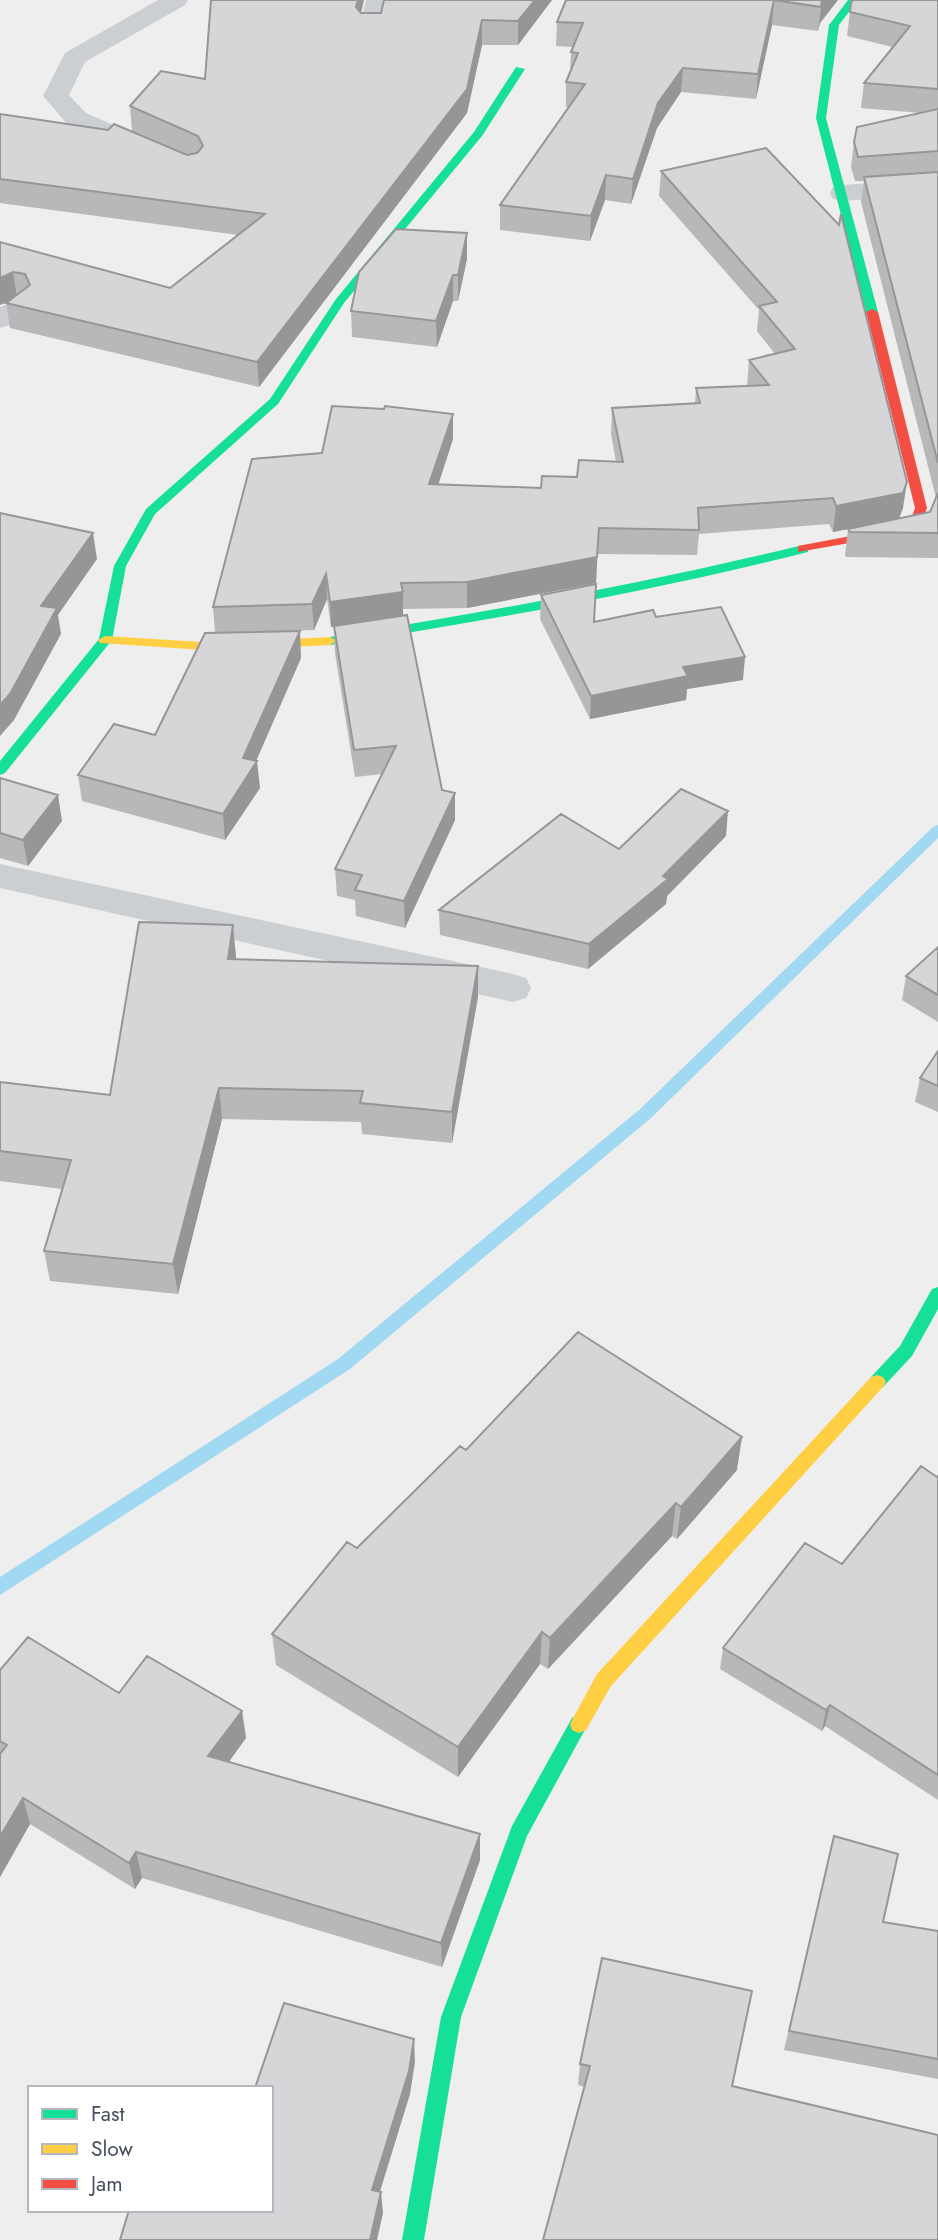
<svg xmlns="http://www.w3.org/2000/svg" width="938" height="2240" viewBox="0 0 938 2240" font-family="Jost,sans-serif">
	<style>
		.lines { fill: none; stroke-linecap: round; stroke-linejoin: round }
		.stream { fill: #a1d8f2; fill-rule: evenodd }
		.street { fill: #cccfd2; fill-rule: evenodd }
		.fast { fill: #16e098; fill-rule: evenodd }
		.slow { fill: #ffcf43; fill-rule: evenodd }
		.jam { fill: #f24e42; fill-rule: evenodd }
		.wall { fill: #b8b8bb }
		.shaded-wall { fill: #969698 }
		.building { fill: #d6d6d9; stroke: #969698; stroke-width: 2 }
	</style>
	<rect width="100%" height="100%" fill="#efeeee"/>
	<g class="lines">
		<path class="stream" d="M938,825V838L651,1118L350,1369L0,1595V1577L338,1359L639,1110L933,827Z"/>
		<path class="street" d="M158,0H188L185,5L85,62L69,95L86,113L157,144L161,150L157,156L148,158L68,125L43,96L65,53Z
			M366,0H390L380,35H362L359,30Z
			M938,178V194L843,201L833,199L830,193L833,187L843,185Z
			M18,300L28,302L32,308L10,325L0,328V307Z
			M0,864L513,974L526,978L531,988L526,998L513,1002L0,888Z"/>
		<path class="fast" d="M848,0H858L839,25L826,118L878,312L872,315L866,312L816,118L829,25Z
			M516,67L525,69L482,136L344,303L278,404L155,514L126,566L112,640L5,773L0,775V761L99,639L114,566L146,509L270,399L336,299L474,132Z
			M803,545L808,546V552C650,592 491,620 330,645L323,641L330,637C489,612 646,583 803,545Z
			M938,1287V1309L912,1356L883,1387L877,1389L871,1387L868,1382L871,1377L900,1346L932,1289Z
			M579,1715L586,1718L588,1724L527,1836L461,2017L424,2240H402L441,2017L512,1826L572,1718Z"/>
		<path class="slow" d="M105,636L218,643L330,637L337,641L330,645L218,651L100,643L98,640Z
			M877,1375L883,1377L886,1382L883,1387L611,1686L586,1730L579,1733L572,1730L570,1724L597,1674L871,1377Z"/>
		<path class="jam" d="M872,309L878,312L927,508L918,531L798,552V546L803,545L909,525L915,508L866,312Z"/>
	</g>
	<path class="wall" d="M384,0H552L518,45H482L467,113L259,387L10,328L6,303L7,302L0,305V242L170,288L238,235L0,203V114L184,153L132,131L130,106L205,79L361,13H381Z
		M566,0H838L820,23L818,31L772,25L756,99L681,92L657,128L631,204L605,200L590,241L500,230V205L569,107H566V82L570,72L571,52L573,47L556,46L557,22Z
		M938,0V558L846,557L845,555L848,529L833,532L829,524L699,534L697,555L597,554L596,583L467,608L403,609V616L442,790L455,820L405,928L356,916L355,900L337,896L335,869L382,774L355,777L335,653L334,627H331L327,599L314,630L226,633L301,658L256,761L260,788L225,840L82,801L78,775L155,735L215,633L213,607L322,453L453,439L438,485L541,488L577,477L616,462L611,434L612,408L695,404L696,388L747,386L749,360L775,354L757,331L759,310L659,196L661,171L766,148L903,508L899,518L930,512L936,498L861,202L864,181H855L851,167L854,142L921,113L861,108L864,83L893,47L847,36L851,3Z
		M467,233V259L458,301H453L437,347L352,337L351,311Z
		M541,595L594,622L656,617L743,680L687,689L686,700L590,719L540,619Z
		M0,778L62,821L28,866L0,858Z
		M726,836L667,896L666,904L588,969L440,935L439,910L619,849Z
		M938,947V1022L902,1000L906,976Z
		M236,956V960L478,997L452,1143L362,1134L361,1122L222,1119L178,1294L50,1281L44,1251L62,1189L0,1181V1082L110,1095Z
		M938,1051V1112L915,1102L920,1078Z
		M466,1450L737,1470L677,1539L672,1536L548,1669L540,1664L458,1777L276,1665L272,1634L357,1548Z
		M938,1476V1800L825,1726L822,1731L720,1669L723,1648L842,1564Z
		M0,1670L119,1693L242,1711L246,1738L229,1762L480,1834V1860L442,1967L142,1878L135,1889L30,1824L0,1877Z
		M829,1857L883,1922L938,1931V2079L784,2050Z
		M752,1991L584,2087L578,2085L580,2064Z"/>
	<path class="shaded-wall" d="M358,0H364L357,31L356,7Z
		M535,0H552L518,45V21Z
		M774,0L772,25L756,99L758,74Z
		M822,0H838L820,23L818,31Z
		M482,20V45L467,113L259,387L257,362Z
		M683,68L681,92L657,128L631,204L633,179L658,103Z
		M606,175L605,200L590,241L591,216Z
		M467,233V259L458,301V275Z
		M13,272L17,298L0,305V278Z
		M453,275V301L437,347L436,321Z
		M453,414V439L430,510L429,484Z
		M907,482L903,508L899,519L833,532L836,506Z
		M599,528L596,583L467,608V582Z
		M93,533L97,559L58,615L61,634L14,720L0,736V705L41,606Z
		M326,574L327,599L314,630L312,604Z
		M403,592V618L331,627L330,602Z
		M300,631L301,658L253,768L257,761L260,788L225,840L223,814L243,758Z
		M745,657L743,680L687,689L686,700L590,719L591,696L683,667Z
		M455,793V820L405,928L404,901Z
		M58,795L62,821L28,866L23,840Z
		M728,811L726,836L667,896L666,904L588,969L589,944L663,876Z
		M233,925L236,956L231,991L228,959Z
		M478,966V997L452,1143V1112Z
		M219,1088L222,1119L178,1294L173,1264Z
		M742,1437L737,1470L677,1539L681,1507Z
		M676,1503L672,1536L548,1669L550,1638Z
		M542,1632L540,1664L458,1777V1747Z
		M830,1705L825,1726L822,1731L826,1710Z
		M242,1711L246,1738L213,1783L208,1756Z
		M23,1798L30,1824L0,1877V1837Z
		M480,1834V1860L442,1967L441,1943Z
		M136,1852L142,1878L135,1889L129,1863Z
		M414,2039L415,2062L410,2094L374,2211L372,2190Z
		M381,2192L383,2213L377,2240H370Z"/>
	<path class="building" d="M211,0H358L356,7L361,13H381L384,0H535L518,21L482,20L467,89L257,362L6,303L30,285L25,274L13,272L0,278V242L170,288L265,214L0,179V114L108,130L114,124L187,155L197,153L203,146L198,136L130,106L161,71L205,79Z
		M566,0H822L821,7L774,0L758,74L683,68L658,103L633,179L606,175L591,216L500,205L585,84L566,82L578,53L571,52L583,23L557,22Z
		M853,0H938V89L864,83L910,26L850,12L851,3Z
		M938,109V151L858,157L854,142L857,127Z
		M766,148L839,225L841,214L907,482L903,493L836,506L833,498L698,508L699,530L599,528L597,557L467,582L401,583L403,592L330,602L326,574L312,604L213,607L252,459L322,453L332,406L384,409L385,406L453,414L429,484L541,488L542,476L577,477L579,460L623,462L612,408L700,403L696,388L769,385L749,360L795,349L759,306L777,302L661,171Z
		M938,172V463L864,177Z
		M396,229L467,233L458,275H453L436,321L351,311L359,272Z
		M938,493V533L850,532L848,529L930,512Z
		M0,513L93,533L41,606L57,608L10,694L0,705Z
		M596,584L594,622L653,610L656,617L721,607L745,657L683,667L688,676L591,696L541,595Z
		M407,615L442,790L455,793L404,901L355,890L362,875L335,869L396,746L354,750L334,626Z
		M300,631L243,758L257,761L223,814L78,775L114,724L155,735L205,633Z
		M0,778L58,795L23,840L0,833Z
		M681,789L728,811L663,876L668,879L589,944L439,910L561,814L619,849Z
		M139,922L233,925L228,959L478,966L452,1112L360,1103L363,1091L219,1088L173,1264L44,1251L71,1160L0,1151V1082L110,1095Z
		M938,947V995L906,976Z
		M938,1051V1086L920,1078Z
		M578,1332L742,1437L681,1507L676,1503L550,1638L542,1632L458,1747L272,1634L347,1542L357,1548L460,1446L466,1450Z
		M921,1466L937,1477L938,1476V1775L830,1705L826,1710L723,1648L805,1543L842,1564Z
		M28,1637L119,1693L147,1656L242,1711L208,1756L480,1834L441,1943L136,1852L129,1863L23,1798L0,1837V1754L7,1745L0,1741V1670Z
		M834,1836L898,1854L883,1922L938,1931V2059L789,2031Z
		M602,1958L752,1991L732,2086L938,2135V2240H543L590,2066L580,2064Z
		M284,2003L414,2039L409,2071L372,2190L381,2192L370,2240H120L129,2210H271V2088H255Z"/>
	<rect x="28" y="2086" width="245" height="126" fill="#ffffff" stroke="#b4b8be" stroke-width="2"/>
	<rect x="42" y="2109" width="35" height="10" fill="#16e098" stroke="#b4b8be" stroke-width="2"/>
	<text x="91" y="2121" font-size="21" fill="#444e5c">Fast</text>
	<rect x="42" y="2144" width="35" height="10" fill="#ffcf43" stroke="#b4b8be" stroke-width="2"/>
	<text x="91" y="2156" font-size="21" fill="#444e5c">Slow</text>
	<rect x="42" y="2179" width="35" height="10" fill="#f24e42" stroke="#b4b8be" stroke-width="2"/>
	<text x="91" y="2191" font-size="21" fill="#444e5c">Jam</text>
</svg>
